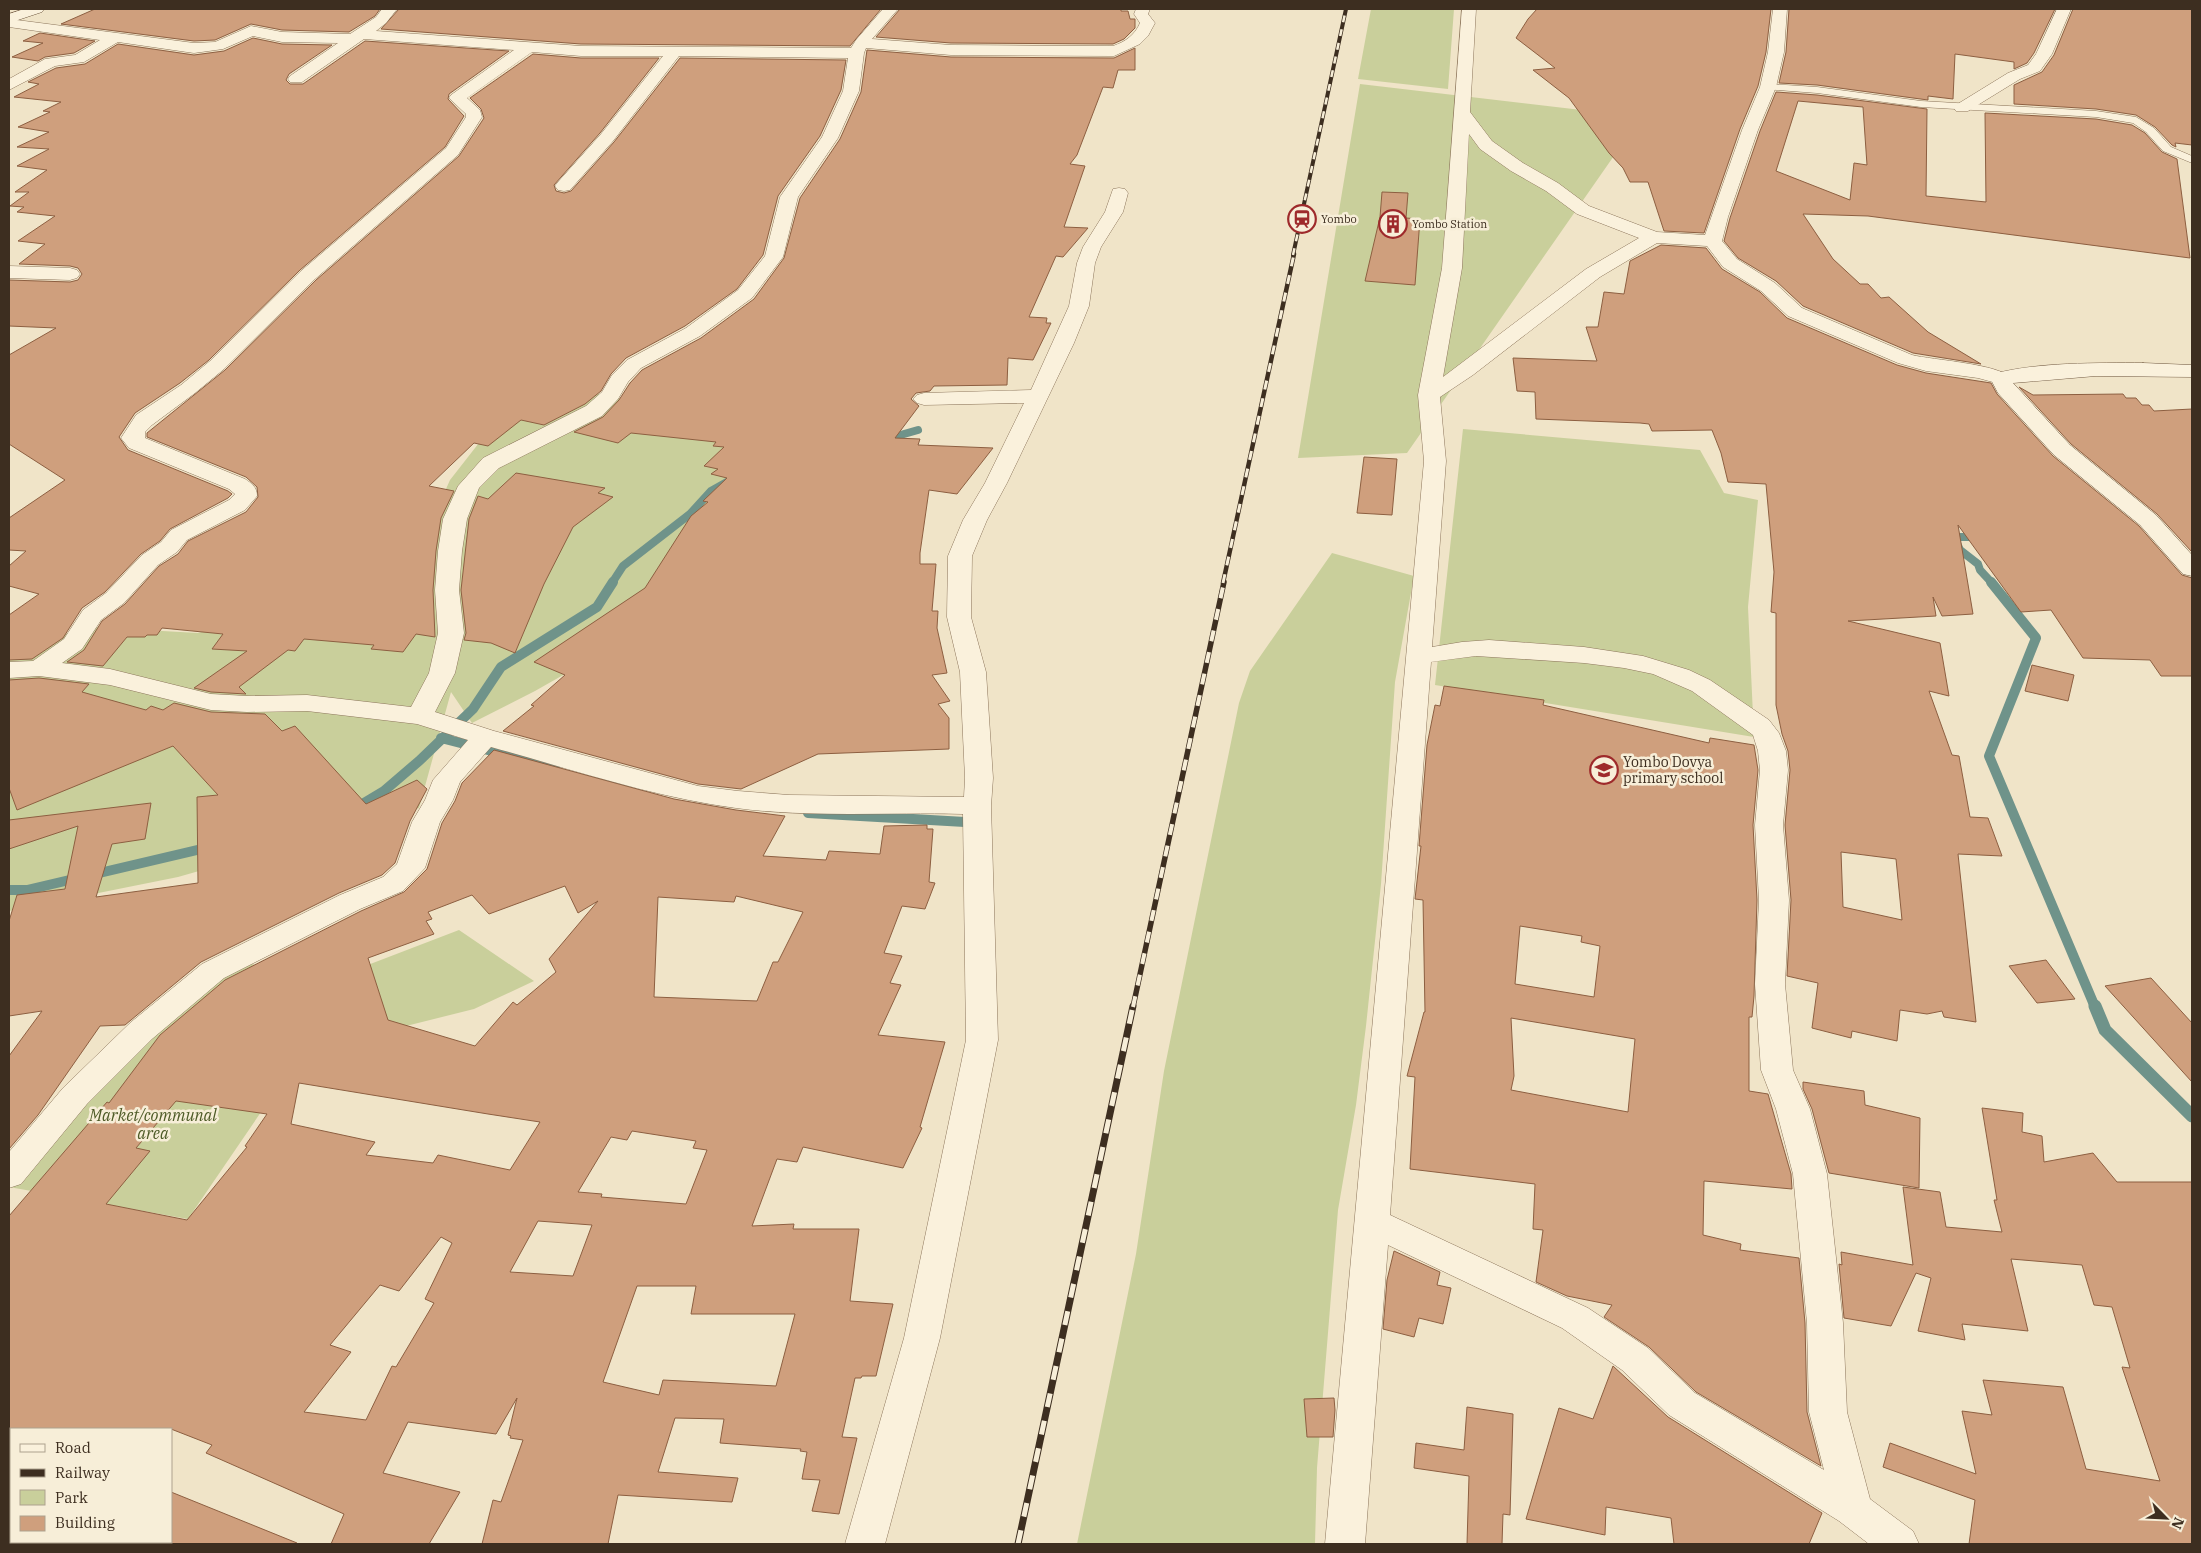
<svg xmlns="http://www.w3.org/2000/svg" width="2201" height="1553" viewBox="0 0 2201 1553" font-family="'IBM Plex Serif',serif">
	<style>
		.green { fill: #c9cf9b }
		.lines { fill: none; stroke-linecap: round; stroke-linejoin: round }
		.stream-far2 { stroke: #6f938a; stroke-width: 8 }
		.stream-far1 { stroke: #6f938a; stroke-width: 10 }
		.stream { stroke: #6f938a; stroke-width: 13 }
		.building { fill: #cf9f7d; stroke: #8d5f41; fill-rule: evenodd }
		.lane-casing { stroke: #8d765c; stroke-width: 1 }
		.street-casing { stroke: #8d765c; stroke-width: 1 }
		.secondary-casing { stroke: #6f573f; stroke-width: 1 }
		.lane { fill: #faf1dc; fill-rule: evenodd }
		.street { fill: #faf1dc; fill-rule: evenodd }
		.secondary { fill: #faf1dc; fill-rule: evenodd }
		.rail-far3-casing { stroke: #3d2e20; stroke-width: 4 }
		.rail-far2-casing { stroke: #3d2e20; stroke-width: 4.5 }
		.rail-far1-casing { stroke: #3d2e20; stroke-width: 5.5 }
		.rail-casing { stroke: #3d2e20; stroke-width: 7 }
		.rail-far3 { stroke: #f7eed8; stroke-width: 2.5; stroke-dasharray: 7; stroke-linecap: butt }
		.rail-far2 { stroke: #f7eed8; stroke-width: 3; stroke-dasharray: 9; stroke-linecap: butt }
		.rail-far1 { stroke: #f7eed8; stroke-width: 4; stroke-dasharray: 11; stroke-linecap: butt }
		.rail { stroke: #f7eed8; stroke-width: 5; stroke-dasharray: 14; stroke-linecap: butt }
		.labels { text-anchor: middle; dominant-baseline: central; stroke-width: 5; stroke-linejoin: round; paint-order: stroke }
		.far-poi-label { font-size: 11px; fill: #3d2e20; stroke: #f7eed8; text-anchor: start }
		.poi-label { font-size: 14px; fill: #3d2e20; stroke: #f7eed8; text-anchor: start }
		.near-park-label { font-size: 16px; font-style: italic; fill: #4d5a26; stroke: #f7eed8 }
	</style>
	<rect width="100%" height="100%" fill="#f0e4c8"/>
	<path class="green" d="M1371,9H1454L1448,89L1358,79Z
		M1360,84L1641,117L1407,453L1298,458Z
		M546,382L759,429L690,603L535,691L472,723L451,692L419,808L178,877L9,911V648L91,627L198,633L343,592L424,538L450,480L493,425Z
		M1463,429L1700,450L1724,493L1758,500L1748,607L1754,737L1435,685Z
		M1332,553L1414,576L1395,682L1381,884L1366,1026L1356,1105L1338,1210L1317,1468L1315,1544H1077L1136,1254L1164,1071L1239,703L1250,671Z
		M459,930L534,981L474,1009L302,1052L188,1219L9,1187V1163L116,1044L243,962L326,981Z"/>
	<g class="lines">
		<path class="stream-far2" d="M883,440L918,430
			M1971,530L1973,537H1954L1960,550L1978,564L1980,570L1992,583
			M612,583L623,566L690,514L711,491L727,482"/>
		<path class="stream-far1" d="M1991,582L2036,638L1989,756L2095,1007
			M441,738L520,758L557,764
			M354,809L384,791L419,761L473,709L501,667L597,607L613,582
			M808,813L965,822
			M9,890H27L210,847"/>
		<path class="stream" d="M2095,1006L2105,1030L2192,1116"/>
	</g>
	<path class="building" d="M95,9H380L375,16L349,32L282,30L251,24L215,40L194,41L61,24Z
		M399,9H881L850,46L581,44L381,29Z
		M900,9H1121V11H1128L1130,19H1135V28L1124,39L1113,44L951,43L876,37Z
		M1537,9H1771L1766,52L1758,86L1740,129L1704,233L1664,231L1648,182H1630L1623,168L1609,153L1569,98L1533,70L1555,68L1516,38L1528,19Z
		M1789,9H2055L2034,53L2027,63L2014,69V62L1955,54L1953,99L1928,96V100L1817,85L1779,83L1786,52Z
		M2073,9H2192V145L2175,143L2176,147L2172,145L2155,127L2136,115L2096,109L2014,104V85L2042,72L2054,55Z
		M40,33L95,41L74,53L45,57L38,61L12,57L43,43L23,41Z
		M253,38L282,44L332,45L289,74L286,80L290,84H303L365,41L509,51L449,94L448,99L464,116L445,147L300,270L209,360L180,383L135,413L119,437L128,450L228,491L232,494L228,498L170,529L160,541L141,554L105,592L82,608L63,638L32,659L9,660V615L39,594L9,586V566L26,551L9,550V518L65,480L9,444V355L56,328L9,326V280L70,282L78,280L82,274L78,268L70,266L19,264L45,244L18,241L55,216L17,212L24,207L10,206L29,192H15L47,170L17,166L49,149L17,147L49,132L18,127L50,112L43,111L61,102L14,97L39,84L28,82L56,68L85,64L118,44L194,55L224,51Z
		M1135,48V70H1118L1113,88L1103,87L1077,155L1070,164L1085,166L1064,227L1088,228L1063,257L1056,256L1029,317L1047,318L1046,323H1051L1033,360L1008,358L1007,385L934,386L930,391L916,393L911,399L919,406L895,438L920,439L918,445L993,448L957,494L929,490L920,553V564H936L932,611H938L937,628L947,673L932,675L950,701L938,704L949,718V749L818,754L741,789L698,784L503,731L534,706L531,705L565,675L534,662L645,588L691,516L708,502L703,501L727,478L711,474L718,469L704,466L724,447L713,446L716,442L631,433L618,443L574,432L603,417L619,400L630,383L642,370L701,338L754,299L784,258L800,198L840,139L861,92L867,50L951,57L1114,58Z
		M533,54L581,58H659L600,133L554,185L556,191L564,193L571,191L614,142L680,58L846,60L841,90L820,136L778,196L763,255L737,289L685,326L626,358L611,374L601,391L585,404L544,425L521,420L488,446L474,443L429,486L454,491L441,518L436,551L433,590L435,637L416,634L403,652L371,649L374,645L304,639L295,651L288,650L239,687L246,694L211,692L194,688L247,651L212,649L223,634L162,628L157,635H147L145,637H127L103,666L67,662L84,650L102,621L125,604L159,566L178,554L188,541L246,512L258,497L257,487L246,477L147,437V433L225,370L316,280L459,156L484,118L481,109L470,98Z
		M1776,92L1817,95L1927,109L1926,196L1986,202L1985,113L2096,119L2132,125L2145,133L2162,152L2177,159L2190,258L1868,216L1803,214L1833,259L1860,284H1868L1881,298L1889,297L1928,332L1981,364L1913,353L1803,306L1776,281L1738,258L1724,241L1730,218L1760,131ZM1798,101L1863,107L1867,165L1854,163L1850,200L1776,171Z
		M1382,192L1408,193L1406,218L1420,219L1415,285L1365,281L1380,217Z
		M1661,245L1706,248L1722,269L1760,292L1787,318L1897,365L1926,373L1991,383L1997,394L2053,456L2139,526L2182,575L2192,578V676H2161L2150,660L2083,658L2051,610L2021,612L1958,525L1973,614L1942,616L1933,597L1936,616L1848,621L1940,643L1949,696L1929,691L1952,755L1959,756L1970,817L1988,818L2002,856L1958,854L1976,1022L1944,1017L1942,1011L1927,1014L1900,1010L1897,1041L1852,1031L1851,1038L1812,1028L1818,983L1787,976L1791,900L1785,825L1790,770L1788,751L1782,734L1776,705V613L1771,612L1774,572L1766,484L1728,482L1721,453L1712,430L1652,431L1649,424L1640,423L1536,419L1535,392L1517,391L1513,358L1597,361L1586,327H1598L1604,292L1624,294L1630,261ZM1841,852L1896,859L1902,920L1843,907Z
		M2019,387L2033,395L2123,394L2126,398H2136L2142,405H2149L2154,411L2192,409V552L2157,514L2071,444Z
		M1364,457L1397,459L1392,515L1357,513Z
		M516,473L605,488L598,493L613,497L573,527L544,584L515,653L491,643L464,640L466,633L461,590L469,519L478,496L488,499Z
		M2032,665L2074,675L2068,701L2025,691Z
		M39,678L89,684L82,692L146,710L151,706L163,710L174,703L211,712L265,714L282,731L295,726L366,804L417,780L427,789L410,821L395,863L382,875L339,893L201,962L125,1025L100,1026L38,1115L9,1149V1056L42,1011L9,1016V921L17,895L65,889L78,826L9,849V820L151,803L145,839L112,844L96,897L198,883L197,797L218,795L173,746L17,810L9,788V680Z
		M1444,686L1544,700L1543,705L1709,743L1710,738L1754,745L1758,770L1753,825L1757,900L1754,996L1752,1017H1749V1091L1768,1094L1791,1174L1792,1189L1704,1181L1703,1235L1741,1244L1740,1250L1799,1258L1805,1323L1807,1412L1821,1466L1696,1392L1649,1347L1604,1317L1612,1305L1567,1296L1536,1282L1543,1230L1533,1229L1535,1184L1410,1169L1415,1077L1407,1076L1424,1012H1425L1423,900L1415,899L1421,846H1419L1427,745L1435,705L1440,706ZM1520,926L1582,936L1581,942L1600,946L1594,997L1515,984ZM1511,1018L1635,1039L1628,1112L1511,1090L1514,1076Z
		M494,750L674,799L736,810L785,816L763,856L826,860L829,851L880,854L884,826L927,825V829H933L929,882L935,883L925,909L902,906L884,953L902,956L890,983L901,985L878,1035L945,1042L920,1127L922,1128L903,1168L803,1147L797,1162L777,1159L752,1226L794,1224L793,1229H859L850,1301L893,1304L876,1376H862L861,1378H855L842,1437L857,1438L839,1514L812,1511L820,1480L802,1479L807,1452L800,1451L801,1449L720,1443L724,1419L675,1418L658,1472L738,1478L732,1502L618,1495L608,1544H482L493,1500L501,1502L523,1440L510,1438L511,1436L508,1435L517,1398L496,1434L408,1422L383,1473L460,1492L429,1544H331L344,1514L206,1453L212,1445L171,1429H9V1216L107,1102L109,1103L160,1035L225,980L361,911L404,892L427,869L442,823L455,801L462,783ZM565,886L578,913L598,901L549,959L556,972L517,1005L513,1002L475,1046L388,1020L368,958L434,934L426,921L432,919L428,912L472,895L489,914ZM736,896L803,912L778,962H773L757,1001L654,997L658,897L734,902ZM299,1083L488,1114L540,1122L510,1170L438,1155L433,1163L366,1155L375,1142L291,1124ZM176,1101L267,1114L245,1146L247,1147L187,1220L106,1204L150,1151L136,1148ZM632,1131L696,1141L693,1148L707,1150L686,1204L601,1197L602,1194L578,1192L611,1137L627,1140ZM538,1221L592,1225L573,1276L510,1272ZM441,1237L452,1243L425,1299L434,1303L396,1367L392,1366L366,1420L304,1412L351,1352L330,1345L380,1285L399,1291ZM637,1286H696L691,1314H795L776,1386L663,1380L659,1395L603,1382Z
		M2046,960L2075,999L2037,1003L2009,966Z
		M2151,978L2192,1023V1082L2105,986Z
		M1803,1082L1864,1091L1865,1105L1920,1118L1919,1188L1829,1173L1812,1109L1803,1089Z
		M1982,1108L2023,1113L2022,1132L2042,1136L2044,1162L2093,1153L2117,1182H2192V1544H1969L1975,1500L1883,1467L1890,1443L1976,1474L1962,1411L1992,1415L1983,1380L2063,1387L2086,1469L2160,1481L2122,1367L2130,1368L2112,1307L2094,1305L2082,1265L2011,1259L2028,1331L1962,1324L1965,1340L1918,1331L1931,1278L1916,1273L1891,1326L1844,1318L1839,1264L1842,1265L1841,1252L1913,1265L1903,1187L1940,1192L1946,1227L2002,1232L1994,1200H1997Z
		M1394,1251L1440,1272L1437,1285L1451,1288L1443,1324L1419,1318L1414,1337L1383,1329L1387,1280Z
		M1613,1366L1668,1417L1822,1513L1809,1544H1674L1671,1518L1606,1507L1605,1535L1526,1519L1559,1408L1593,1419Z
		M1334,1398L1335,1410L1333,1437H1307L1304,1399Z
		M1467,1407L1513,1414L1510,1515L1503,1514L1502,1544H1467L1469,1476L1414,1468L1416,1443L1464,1450Z
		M171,1492L297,1543V1544H171Z"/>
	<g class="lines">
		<defs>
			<path id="lane" d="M1768,84L1817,87L1921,101L2096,111L2136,117L2154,128L2171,147L2192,156V163L2163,151L2146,132L2133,123L2096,117L1921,107L1817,93L1764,89L1763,87Z"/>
			<path id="street" d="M382,9H397L386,23L376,31L581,46L851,48L856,40L883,9H898L872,39L951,45L1113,46C1125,42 1135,35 1140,23L1134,14L1136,9H1150L1148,14L1155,23L1148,36L1140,44L1114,56L951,55L866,48L864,53L859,91L838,138L798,197L783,257L752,298L700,336L641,368L628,382L618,399L602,416L499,468L479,488L467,519L462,551L459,590L464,633L455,673L435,712L494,731L698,786L738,791L789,795L964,797L965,778L960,672L947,617L948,556L963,520L985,483L1024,403L924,405L917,403L913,399L917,395L924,393L1031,390L1069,306L1077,263L1083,247L1105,212L1113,189L1119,188L1125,189L1128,193L1123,212L1101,247L1095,263L1089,306L1074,343L1007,483L987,520L972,556L971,617L986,672L993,778L991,806L998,1040L940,1338L885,1544H845L904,1338L966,1040L963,814C888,812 811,818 736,808C653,797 571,769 491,747L460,782L453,800L440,822L425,868L403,891L360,909L224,978L152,1039L87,1104L21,1184L9,1188V1152L63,1088L130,1023L202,964L340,895L383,877L397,864L412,822L425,800L433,780L468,740L417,724L307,711L247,712L211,710L110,685L39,676L9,678V662L33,661L64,639L83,610L106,593L142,555L161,542L171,530L229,500L235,494L229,489L129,448L121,438L136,415L181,385L210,361L301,271L446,148L466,117V114L449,98L451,95L514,50L364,39L302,82H290L288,79L290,76L338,43L282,42L253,36L223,49L194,53L118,42L84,62L55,66L9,90V79L45,59L75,55L100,40L9,27V19L194,43L215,42L251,26L282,32L350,34L376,17ZM532,52L581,56H663L601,134L558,182L555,186L558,190L564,191L570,190L613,141L679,56L848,58L843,91L822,137L780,197L765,256L738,290L686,328L627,360L612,375L602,392L586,406L483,458L458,486L443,519L438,551L435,590L438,633L429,673L411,707L307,695L247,696L211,694L110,669L62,663L82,649L101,620L124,603L158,565L177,552L187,540L245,510L257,496C257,487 252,484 245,479L145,438V432L152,425L195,393L224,369L315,279L458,155L482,117L480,110L467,98Z
				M1462,9H1476L1470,112L1492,141L1523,163L1558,183L1589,206L1657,232L1705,235L1742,130L1760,87L1768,52L1773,9H1787L1784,52L1776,87L1758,130L1728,217L1722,241L1737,259L1775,283L1802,308L1912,355C1932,360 2001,364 2010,378L2007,382L2000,384L1978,378L1926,371L1898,363L1788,316L1761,291L1723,267L1707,246L1657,243L1600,277L1473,375L1440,397L1446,461L1432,647L1462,642L1489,640L1584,647L1643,656L1689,670L1710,680L1769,720L1779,733L1786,751L1788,770L1783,825L1789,900L1785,984L1793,1070L1810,1109L1827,1174L1843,1323L1847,1412L1870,1499L1913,1531L1919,1544H1869L1839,1521L1669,1415L1622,1370L1562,1328L1388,1245L1365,1544H1325L1424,461L1418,395L1442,268ZM1469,134L1480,149L1511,171L1546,191L1577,214L1639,238L1586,269L1443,377L1462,268ZM1476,656L1584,663L1624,668L1653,674L1692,691L1753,735L1758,751L1760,770L1755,825L1759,900L1755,984L1761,1070L1776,1109L1793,1174L1807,1323L1809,1412L1824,1470L1695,1393L1648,1348L1588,1308L1390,1215L1431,662Z
				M2057,9H2071L2052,54L2040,71L2020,79L1968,111H1956L1954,108L1956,105L2008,73L2028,65L2036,54Z
				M9,266L70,268L77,270L80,274L77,278L70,280L9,278Z"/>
			<path id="secondary" d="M24,9H44L42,12L9,23V14Z
				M2143,363L2192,365V377L2096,376L2013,383L2070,445L2156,515L2192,555V576L2183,574L2140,525L2054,455L1998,393L1990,378L1993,374C2038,362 2097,363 2143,363Z"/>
		</defs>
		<use href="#lane" class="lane-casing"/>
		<use href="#street" class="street-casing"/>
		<use href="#secondary" class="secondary-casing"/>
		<use href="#lane" class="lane"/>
		<use href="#street" class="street"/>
		<use href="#secondary" class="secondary"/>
		<defs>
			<path id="rail-far3" d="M1293,255L1346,9"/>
			<path id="rail-far2" d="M1223,583L1294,254"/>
			<path id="rail-far1" d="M1133,1007L1224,582"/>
			<path id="rail" d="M1018,1544L1133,1006"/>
		</defs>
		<use href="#rail-far3" class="rail-far3-casing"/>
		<use href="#rail-far2" class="rail-far2-casing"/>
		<use href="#rail-far1" class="rail-far1-casing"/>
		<use href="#rail" class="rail-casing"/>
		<use href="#rail-far3" class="rail-far3"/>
		<use href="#rail-far2" class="rail-far2"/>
		<use href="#rail-far1" class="rail-far1"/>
		<use href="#rail" class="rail"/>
	</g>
	<defs>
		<symbol id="station-ring" viewBox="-11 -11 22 22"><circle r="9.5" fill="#f7eed8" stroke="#9e2a2b" stroke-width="1.5"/><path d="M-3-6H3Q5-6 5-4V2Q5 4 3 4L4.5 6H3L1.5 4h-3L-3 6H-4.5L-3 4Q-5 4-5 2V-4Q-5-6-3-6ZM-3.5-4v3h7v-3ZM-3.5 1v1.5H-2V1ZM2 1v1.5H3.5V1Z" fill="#9e2a2b"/></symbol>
		<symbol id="building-ring" viewBox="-11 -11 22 22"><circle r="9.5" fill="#f7eed8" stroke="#9e2a2b" stroke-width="1.5"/><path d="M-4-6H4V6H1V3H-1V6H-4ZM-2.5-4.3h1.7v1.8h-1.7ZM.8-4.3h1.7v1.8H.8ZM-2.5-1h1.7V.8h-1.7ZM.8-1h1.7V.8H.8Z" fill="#9e2a2b"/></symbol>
		<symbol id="school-ring" viewBox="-11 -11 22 22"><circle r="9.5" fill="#f7eed8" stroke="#9e2a2b" stroke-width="1.5"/><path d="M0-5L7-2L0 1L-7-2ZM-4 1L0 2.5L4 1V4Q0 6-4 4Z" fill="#9e2a2b"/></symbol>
	</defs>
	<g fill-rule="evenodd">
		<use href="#station-ring" x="1286" y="203" width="32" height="32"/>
		<use href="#building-ring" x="1377" y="208" width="32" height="32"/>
		<use href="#school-ring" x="1588" y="754" width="32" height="32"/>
	</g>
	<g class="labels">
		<g class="far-poi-label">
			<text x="1321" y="219">Yombo</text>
			<text x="1412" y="224">Yombo Station</text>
		</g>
		<g class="poi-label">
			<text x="1623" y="762">Yombo Dovya<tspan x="1623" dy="16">primary school</tspan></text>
		</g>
		<g class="near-park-label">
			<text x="153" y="1115">Market/communal<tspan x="153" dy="18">area</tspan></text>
		</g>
	</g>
	<rect width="2201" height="1553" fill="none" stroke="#3d2e20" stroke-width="20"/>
	<rect x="10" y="1428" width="162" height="115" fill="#f7eed8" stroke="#ada18e"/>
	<rect x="20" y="1444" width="25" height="8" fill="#faf1dc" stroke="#ada18e"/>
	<text x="55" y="1453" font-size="15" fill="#3d2e20">Road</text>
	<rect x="20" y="1469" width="25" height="8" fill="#3d2e20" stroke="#ada18e"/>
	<text x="55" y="1478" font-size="15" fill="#3d2e20">Railway</text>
	<rect x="20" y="1490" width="25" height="15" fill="#c9cf9b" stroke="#ada18e"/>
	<text x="55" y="1503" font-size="15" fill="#3d2e20">Park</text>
	<rect x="20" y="1516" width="25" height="15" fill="#cf9f7d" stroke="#ada18e"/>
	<text x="55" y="1528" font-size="15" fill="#3d2e20">Building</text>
	<g transform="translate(2166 1518) rotate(114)" stroke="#f7eed8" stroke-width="4" paint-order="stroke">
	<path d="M0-4L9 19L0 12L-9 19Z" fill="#3d2e20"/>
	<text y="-8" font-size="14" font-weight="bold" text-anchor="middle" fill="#3d2e20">N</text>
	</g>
</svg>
